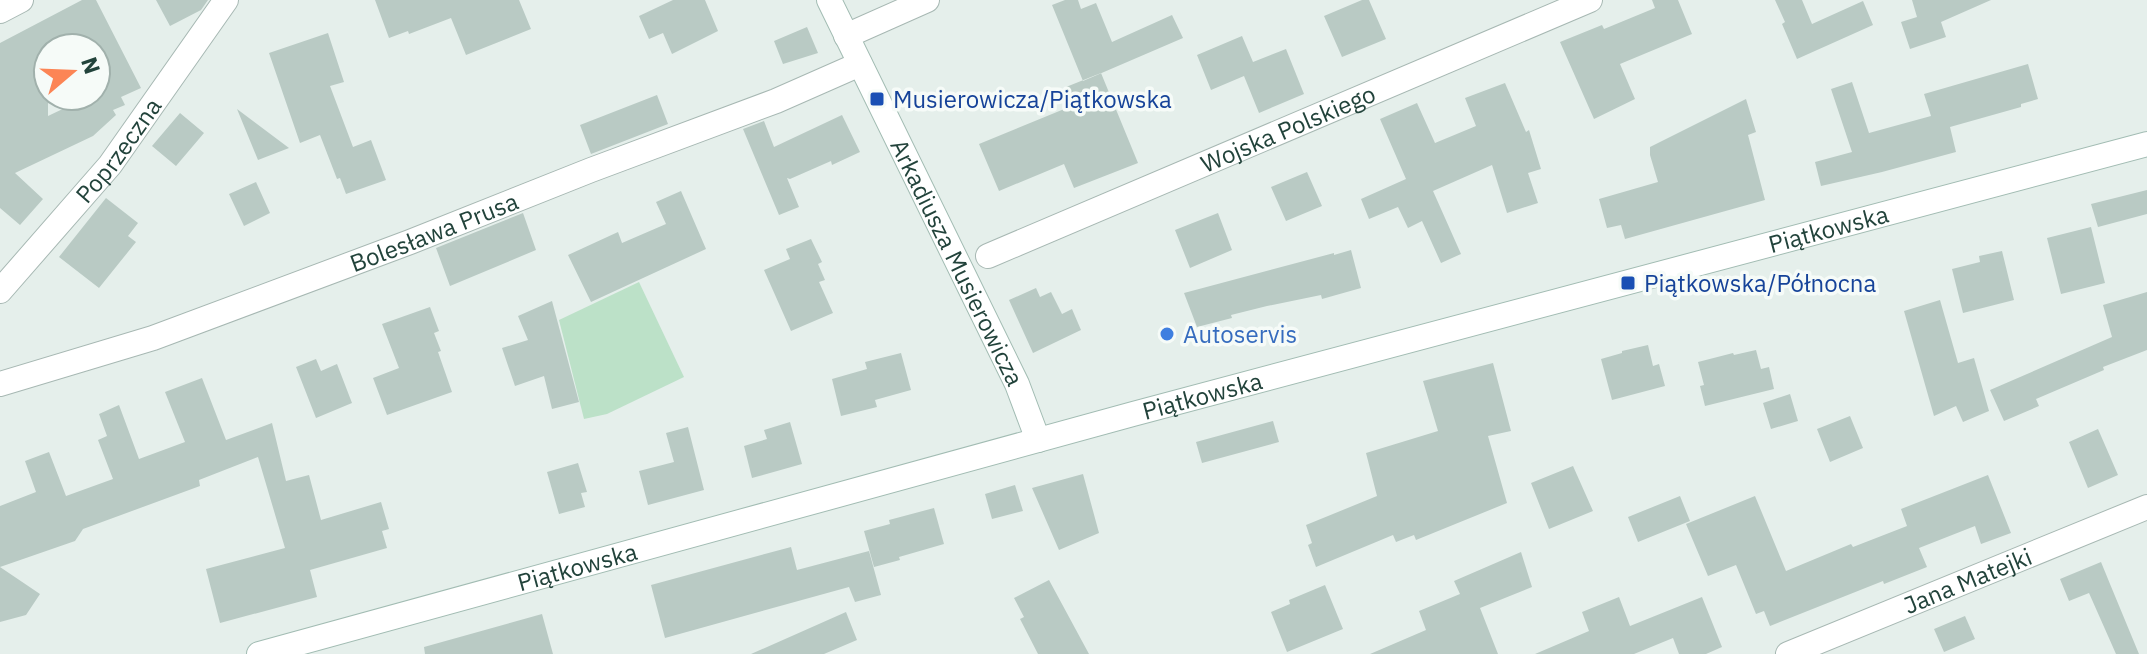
<svg xmlns="http://www.w3.org/2000/svg" width="2147" height="654" viewBox="0 0 2147 654" font-family="'IBM Plex Sans',sans-serif">
	<style>
		.green { fill: #bce1c8 }
		.building { fill: #b9cac4; fill-rule: evenodd }
		.lines { fill: none; stroke-linecap: round; stroke-linejoin: round }
		.street-casing { stroke: #a7b8b3; stroke-width: 26 }
		.secondary-casing { stroke: #a2bcb3; stroke-width: 26 }
		.street { stroke: #fff; stroke-width: 24 }
		.secondary { stroke: #fff; stroke-width: 24 }
		.transit-dot { fill: #1a4fb4; stroke: #f6fbf8; stroke-width: 3 }
		.shop-dot { fill: #3f7fe0; stroke: #f6fbf8; stroke-width: 3 }
		.labels { text-anchor: middle; dominant-baseline: central; stroke-width: 7; stroke-linejoin: round; paint-order: stroke }
		.transit-label { font-size: 24px; fill: #164399; stroke: #f6fbf8; text-anchor: start }
		.street-label { font-size: 24px; fill: #22433b; stroke: #f6fbf8 }
		.shop-label { font-size: 24px; fill: #366cbe; stroke: #f6fbf8; text-anchor: start }
	</style>
	<rect width="100%" height="100%" fill="#e5efeb"/>
	<path class="green" d="M639,282L684,377L607,414L584,419L559,320Z"/>
	<path class="building" d="M82,0H96L141,88L121,97L125,105L113,110L116,115L93,136L15,173L43,199L20,225L0,208V43ZM48,48H96V96H90L48,116Z
		M156,0H208L201,10L170,26Z
		M375,0H519L531,29L466,55L451,18L409,34L408,31L389,38Z
		M673,0H705L718,31L672,54L663,33L649,39L639,16Z
		M1065,0H1078L1081,9L1096,3L1112,42L1172,15L1183,38L1083,81L1052,5Z
		M1362,0H1369L1386,39L1342,57L1324,16Z
		M1652,0H1678L1692,34L1620,64L1635,99L1594,119L1560,42L1602,25L1604,29L1655,8Z
		M1775,0H1802L1812,24L1863,1L1873,25L1797,59L1782,24L1785,22Z
		M1912,0H1991L1941,22L1946,37L1910,49L1901,22L1917,17Z
		M807,27L818,53L783,64L774,41Z
		M328,33L344,82L330,86L353,147L371,140L386,180L346,194L340,178L337,179L320,135L300,143L269,53Z
		M1242,36L1253,62L1286,49L1304,94L1259,113L1244,76L1211,90L1197,55Z
		M2028,64L2038,99L2021,104V107L1950,127L1956,152L1882,172L1821,186L1815,162L1852,152L1831,89L1852,82L1869,133L1931,116L1924,94Z
		M1101,73L1138,163L1074,188L1064,164L999,191L979,144L1074,105L1066,87Z
		M1505,83L1526,132L1529,130L1541,169L1528,173L1538,203L1507,213L1492,165L1433,191L1461,254L1441,263L1422,221L1408,228L1398,207L1369,219L1361,199L1406,179L1380,119L1417,103L1435,143L1476,126L1465,98Z
		M657,95L668,124L591,154L580,125Z
		M1746,99L1756,132L1748,135L1765,200L1625,239L1621,225L1607,228L1599,199L1658,182L1650,155V147Z
		M237,109L289,148L258,160Z
		M180,113L204,133L176,166L152,146Z
		M842,115L860,152L832,165L831,161L790,179L787,178L799,207L779,215L743,129L764,121L774,147Z
		M1307,172L1322,206L1286,221L1271,187Z
		M256,182L270,213L244,226L229,194Z
		M2147,190V214L2098,227L2091,204Z
		M681,191L706,249L591,302L568,255L618,232L622,243L666,224L656,202Z
		M106,198L138,223L128,236L136,242L99,288L59,257Z
		M523,213L536,250L450,286L436,248Z
		M1218,213L1232,250L1190,268L1175,230Z
		M2091,227L2105,283L2061,294L2047,238Z
		M811,239L822,262L818,264L825,280L819,282L833,313L791,331L764,270L790,259L786,249Z
		M1351,250L1361,288L1322,299L1321,295L1267,306L1231,315L1232,318L1197,327L1184,293L1334,253V255Z
		M2002,251L2014,300L1963,313L1952,269L1980,262L1979,256Z
		M1036,288L1040,297L1051,292L1062,314L1072,309L1081,330L1033,353L1009,300Z
		M2147,292V350L2103,367L2104,370L2036,399L2039,406L2004,421L1990,390L2112,337L2103,305Z
		M1940,300L1958,363L1974,358L1989,411L1963,422L1956,406L1934,416L1904,311Z
		M552,301L579,402L552,409L544,376L515,386L502,348L528,340L518,316Z
		M430,307L439,331L434,333L441,351L438,352L452,392L387,415L373,378L399,368L382,324Z
		M1648,345L1653,366L1659,364L1665,386L1612,400L1601,359L1622,353V351Z
		M1756,350L1761,369L1769,367L1774,389L1705,406L1700,386L1704,385L1698,362L1733,353L1734,355Z
		M901,353L911,390L875,400L877,407L841,416L832,379L867,369L865,362Z
		M316,359L321,371L337,364L352,403L316,418L296,367Z
		M1493,363L1511,431L1488,436L1507,503L1416,540L1414,535L1396,542L1393,535L1316,567L1308,545L1312,543L1306,525L1377,496L1366,453L1438,431L1423,381Z
		M202,378L226,440L272,423L286,481L309,475L321,520L381,502L389,529L382,531L387,548L310,570L317,597L220,623L206,569L285,548L258,457L199,480L200,486L83,529L75,541L0,567V506L36,492L25,461L49,452L66,496L113,479L98,440L107,436L99,414L119,405L139,459L185,442L165,392Z
		M1790,394L1798,421L1771,429L1763,403Z
		M1850,416L1863,448L1830,462L1817,429Z
		M1273,421L1279,442L1202,463L1196,442Z
		M790,422L802,464L752,478L744,446L767,439L764,430Z
		M688,427L704,490L648,505L639,471L674,462L666,433Z
		M2098,429L2118,475L2088,488L2069,442Z
		M578,463L587,492L581,493L585,507L559,514L547,472Z
		M1573,466L1593,511L1549,529L1531,483Z
		M1083,474L1099,533L1059,550L1032,488Z
		M1988,475L2011,533L1981,544L1975,526L1919,548L1927,567L1884,584L1883,581L1770,626L1764,611L1756,614L1736,565L1708,576L1686,524L1755,496L1786,571L1851,544L1853,547L1907,526L1901,509Z
		M1015,485L1023,511L992,519L985,494Z
		M1680,496L1690,521L1638,542L1628,517Z
		M934,508L944,544L899,557L900,560L874,567L864,531L890,524L889,520Z
		M791,547L797,570L869,551L881,595L855,602L849,587L665,638L651,585Z
		M1521,552L1532,587L1480,608L1498,654H1370L1426,630L1419,611L1460,594L1454,581Z
		M2101,562L2110,584L2139,654H2116L2089,593L2069,601L2060,579Z
		M0,567L40,594L26,615L0,622Z
		M1049,580L1089,654H1038L1020,619L1024,617L1014,598Z
		M1325,585L1343,629L1287,652L1271,612L1290,604L1289,600Z
		M1619,597L1630,626L1702,597L1722,647L1706,654H1679L1673,638L1634,654H1535L1589,631L1582,612Z
		M846,612L857,640L824,654H751Z
		M542,614L553,654H425L424,647Z
		M1965,616L1975,639L1944,652L1934,629Z"/>
	<g class="lines">
		<defs>
			<g id="street">
				<path d="M0,11L21,0"/>
				<path d="M846,36L927,0"/>
				<path id="s1" d="M988,256L1590,0"/>
				<path id="s2" d="M0,291L110,165L226,0"/>
				<path id="s3" d="M0,384L153,338L410,242L591,170L776,101L860,64"/>
				<path id="s4" d="M1788,654L2147,507"/>
			</g>
			<g id="secondary">
				<path id="s5" d="M829,0L1017,384L1038,440"/>
				<path id="s6" d="M259,654L1133,414L2147,144"/>
			</g>
		</defs>
		<use href="#street" class="street-casing"/>
		<use href="#secondary" class="secondary-casing"/>
		<use href="#street" class="street"/>
		<use href="#secondary" class="secondary"/>
	</g>
	<g class="transit-dot">
		<rect x="869" y="91" width="16" height="16" rx="4"/>
		<rect x="1620" y="275" width="16" height="16" rx="4"/>
	</g>
	<circle class="shop-dot" cx="1167" cy="334" r="8"/>
	<g class="labels">
		<g class="transit-label">
			<text x="893" y="99">Musierowicza/Piątkowska</text>
			<text x="1644" y="283">Piątkowska/Północna</text>
		</g>
		<g class="street-label">
			<text stroke="none"><textPath href="#s1" startOffset="326">Wojska Polskiego</textPath></text>
			<text stroke="none"><textPath href="#s2" startOffset="184">Poprzeczna</textPath></text>
			<text stroke="none"><textPath href="#s6" startOffset="1626">Piątkowska</textPath></text>
			<text stroke="none"><textPath href="#s3" startOffset="460">Bolesława Prusa</textPath></text>
			<text stroke="none"><textPath href="#s5" startOffset="292">Arkadiusza Musierowicza</textPath></text>
			<text stroke="none"><textPath href="#s6" startOffset="978">Piątkowska</textPath></text>
			<text stroke="none"><textPath href="#s6" startOffset="330">Piątkowska</textPath></text>
			<text stroke="none"><textPath href="#s4" startOffset="194">Jana Matejki</textPath></text>
		</g>
		<g class="shop-label">
			<text x="1183" y="334">Autoservis</text>
		</g>
	</g>
	<g transform="translate(72 72) rotate(71)"><circle r="38" fill="#f6fbf8" stroke="#a1b1ac" stroke-width="2"/>
	<path d="M0-6L14 30L0 20L-14 30Z" fill="#fc8555"/>
	<text y="-12" font-size="22" font-weight="bold" text-anchor="middle" fill="#22433b">N</text>
	</g>
</svg>
